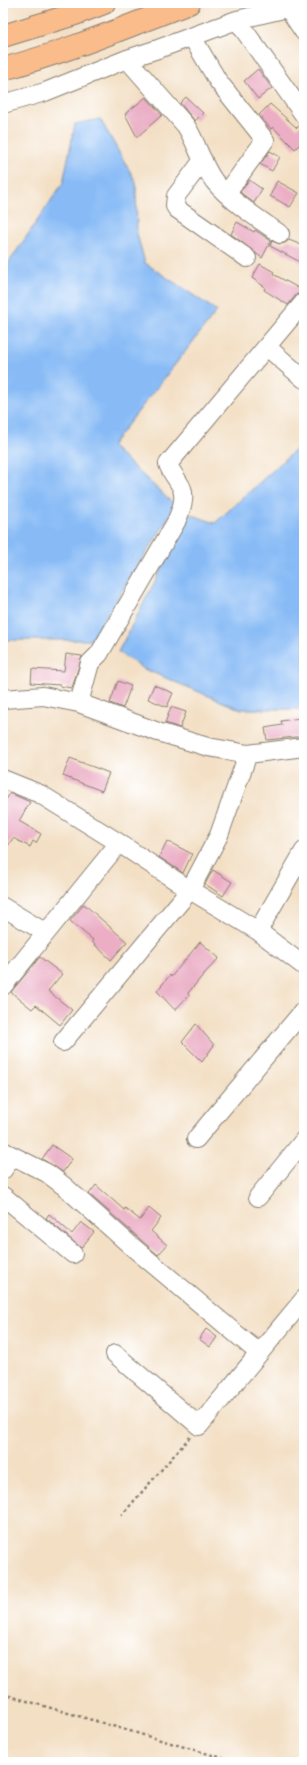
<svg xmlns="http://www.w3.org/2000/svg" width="307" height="1765" viewBox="0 0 307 1765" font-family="Pangolin,sans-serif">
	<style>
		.water { fill: #88bbf6; stroke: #526c89 }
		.building { fill: #ebaec5 }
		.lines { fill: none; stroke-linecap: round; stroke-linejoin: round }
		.minor-casing { stroke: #887e70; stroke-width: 20 }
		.highway-casing { stroke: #887e70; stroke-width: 24 }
		.path { stroke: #887e70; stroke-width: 2.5; stroke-dasharray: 3 3; stroke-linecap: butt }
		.minor { stroke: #fff; stroke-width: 18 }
		.highway { stroke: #fabc8b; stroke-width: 22 }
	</style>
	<rect width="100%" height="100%" fill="#fff"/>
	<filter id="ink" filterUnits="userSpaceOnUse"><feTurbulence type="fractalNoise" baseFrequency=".025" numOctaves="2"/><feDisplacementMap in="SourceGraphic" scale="8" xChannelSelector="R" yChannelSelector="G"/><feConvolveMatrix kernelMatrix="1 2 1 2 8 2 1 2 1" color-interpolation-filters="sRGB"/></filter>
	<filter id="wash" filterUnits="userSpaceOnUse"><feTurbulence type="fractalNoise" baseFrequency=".012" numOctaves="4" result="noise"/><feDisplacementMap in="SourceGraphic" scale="16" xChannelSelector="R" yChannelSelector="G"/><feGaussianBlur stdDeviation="0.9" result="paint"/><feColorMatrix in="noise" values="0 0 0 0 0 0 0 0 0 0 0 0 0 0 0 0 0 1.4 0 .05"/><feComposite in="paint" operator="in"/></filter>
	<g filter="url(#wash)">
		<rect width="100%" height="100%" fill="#f3dfc4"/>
		<path class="water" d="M100,119L136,182L137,234L145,263L217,311L111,446L176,506L91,640H3V271L63,183L75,124Z
			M304,442V709H240L144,669L118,652L190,514L215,523Z"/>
		<g id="blocks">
			<path class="building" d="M258,69L272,88L258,99L244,81Z
				M146,97L162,115L137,137L125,114Z
				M186,97L203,113L195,121L180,103Z
				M270,104L297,128L300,125H304V140L295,149L273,127L271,129L259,115Z
				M270,151L280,157L272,171L260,164Z
				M249,180L262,189L254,203L240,192Z
				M277,181L299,193L290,207L270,196Z
				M237,222L254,232L255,230L271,241L262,258L231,234Z
				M289,240L304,246V264L270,246L272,241L280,244L285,243Z
				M260,264L274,272L273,274L302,290L301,292L296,295L288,305L264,290L265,287L252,278Z
				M66,654L82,656L72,688L60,686V685L31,683L32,669L64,671Z
				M118,681L131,686L123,708L110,703Z
				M154,685L173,693L167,707L148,699Z
				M171,707L186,712L180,728L165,723Z
				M300,718L301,723L304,722V736L267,740L265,728L282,725L281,721Z
				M70,758L109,773L102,791L63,776Z
				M10,793L30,802L19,821L41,834L36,843L33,841L30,847L13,838L3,854V805Z
				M167,841L192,854L183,873L159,857Z
				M213,870L232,882L223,896L205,884Z
				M84,904L127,942L111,960L92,942L93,940L70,921Z
				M200,942L219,958L204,974L188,993L189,995L175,1010L157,991L170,975L171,977Z
				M40,957L62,974L48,991L72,1010L60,1025L36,1005L32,1009L11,992Z
				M196,1024L214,1045L202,1062L182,1042Z
				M52,1145L72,1159L63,1172L42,1159Z
				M96,1185L124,1210L125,1208L140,1220L149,1208L161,1218L151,1231L167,1245L158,1255L89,1194Z
				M49,1214L72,1234L81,1222L94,1232L81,1248L46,1218Z
				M206,1329L217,1337L210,1347L199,1339Z"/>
		</g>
	</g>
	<g filter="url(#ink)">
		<use href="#blocks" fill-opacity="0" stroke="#887e70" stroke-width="1"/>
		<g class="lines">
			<defs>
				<path id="minor" d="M288,8L304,32
					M237,20L304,115
					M192,37L218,81L265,140L227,193
					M127,59L186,126C197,143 202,165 214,181C229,200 260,220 280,234
					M3,104L45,92L127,59L158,49L237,20L304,4
					M203,160L176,196L175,206L177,209L247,258
					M267,347L304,379
					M3,699L43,696L79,703L158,732L208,747L248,754L304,747
					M79,703L90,663L99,654L176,522C181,510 188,495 179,483C175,476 171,472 168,464L304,302
					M3,779L40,794L119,843L190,890L258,931L304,966
					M3,907L46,933
					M258,931L304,851
					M3,986L119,843
					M63,1042L190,890L219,835L248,754
					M196,1139L304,1010
					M3,1151L47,1173L64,1186L129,1244L259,1353
					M3,1170L13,1156
					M3,1196L73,1254
					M258,1197L304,1140
					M115,1354L199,1426L304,1299"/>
				<path id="highway" d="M3,36L75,14L104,3
					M3,69C67,52 128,26 189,3"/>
			</defs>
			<use href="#minor" class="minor-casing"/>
			<use href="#highway" class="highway-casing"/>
			<path class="path" d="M121,1516L190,1437
				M3,1694L236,1762"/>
			<use href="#minor" class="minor"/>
			<use href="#highway" class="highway"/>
		</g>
	</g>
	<rect width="307" height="1765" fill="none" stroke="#fff" stroke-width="16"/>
</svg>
